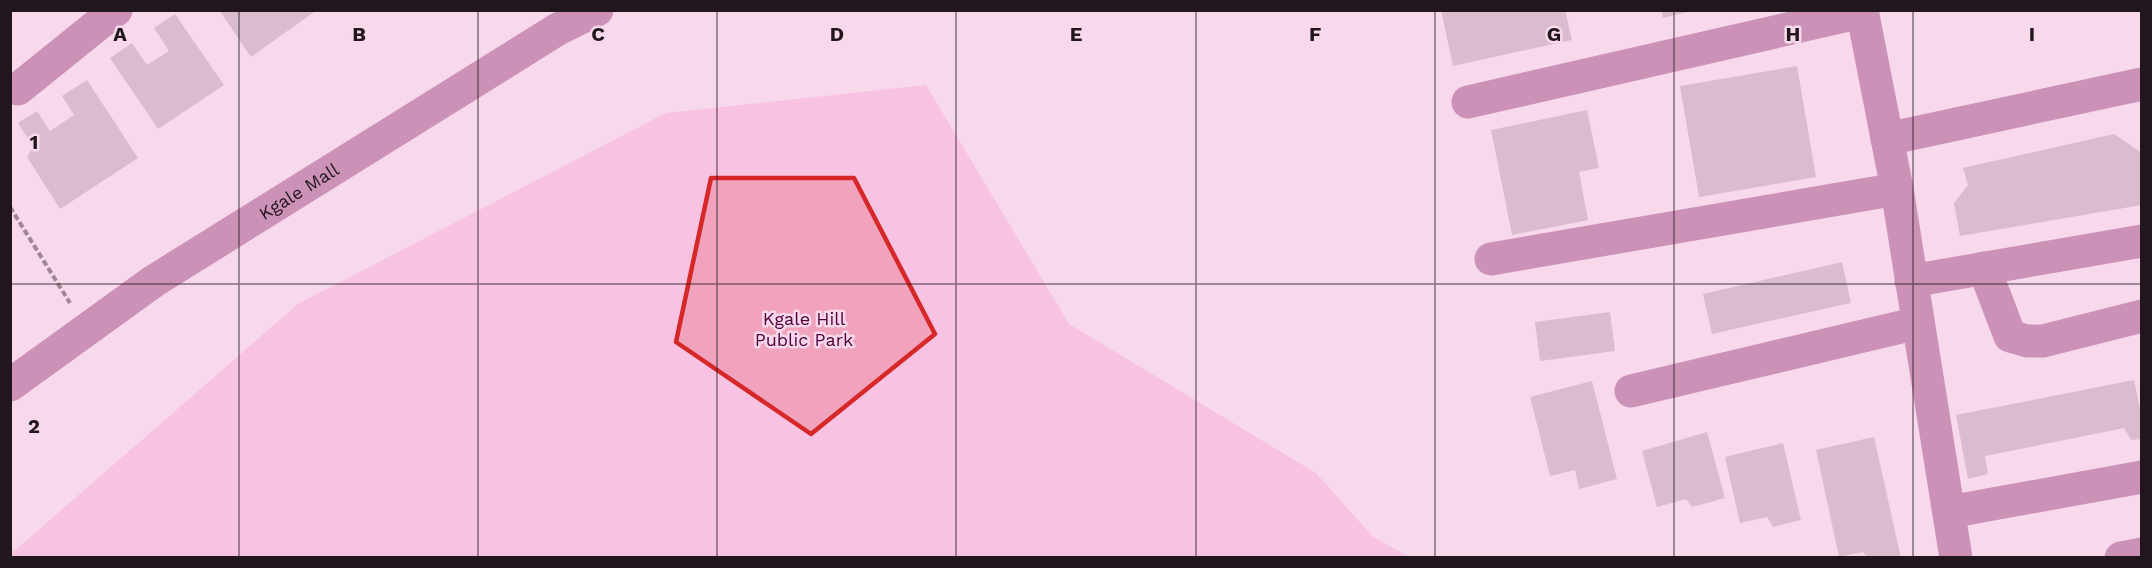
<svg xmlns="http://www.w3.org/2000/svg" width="2152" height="568" viewBox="0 0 2152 568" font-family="'Work Sans',sans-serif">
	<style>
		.green { fill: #f8c2e3 }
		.building { fill: #dbbccf }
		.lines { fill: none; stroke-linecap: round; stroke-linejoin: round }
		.path { stroke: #9f8795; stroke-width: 4; stroke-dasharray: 6 3; stroke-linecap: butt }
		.minor { stroke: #cb91b6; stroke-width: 33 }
		.marked { fill: #d62828; fill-opacity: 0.2; stroke: #d62828; stroke-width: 4.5; stroke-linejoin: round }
		.grid { fill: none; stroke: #21161d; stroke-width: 1.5; stroke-opacity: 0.55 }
		.labels { text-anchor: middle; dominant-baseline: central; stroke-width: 5; stroke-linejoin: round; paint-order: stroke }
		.street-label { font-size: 18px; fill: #21161d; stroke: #f8d8eb }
		.park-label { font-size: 18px; fill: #4f003c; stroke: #f8d8eb }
		.grid-label { font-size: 20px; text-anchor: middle; font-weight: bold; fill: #21161d; stroke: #f8d8eb; stroke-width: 5; stroke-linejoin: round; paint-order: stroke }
	</style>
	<rect width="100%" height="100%" fill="#f8d8eb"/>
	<path class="green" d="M926,85L1069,324L1316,473L1373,537L1410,557H11V554L298,304L666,113Z"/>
	<path class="building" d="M219,10H317L251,57Z
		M1441,10H1565L1572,40L1453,66Z
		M1661,10H1691V11L1663,18Z
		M175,14L224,85L158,129L110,58L132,43L147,65L169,51L154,28Z
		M1797,66L1816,177L1699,197L1680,86Z
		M87,80L138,158L60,209L27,157L33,147L18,123L37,111L50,131L74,115L62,96Z
		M1587,110L1599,168L1579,172L1588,220L1512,235L1491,130Z
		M2114,134L2142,153V205L1960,236L1954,203L1968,185L1963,168Z
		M1842,262L1851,303L1712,334L1703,294Z
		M1610,312L1615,351L1540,361L1535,322Z
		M2134,380L2142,419V439L2131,440L2124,428L1985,456L1988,474L1968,479L1956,415Z
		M1592,381L1617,479L1579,489L1575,470L1550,476L1530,397Z
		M1707,432L1725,498L1692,507L1686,499L1657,507L1642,451Z
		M1874,437L1901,558H1868L1863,552L1839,557L1816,450Z
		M1783,443L1801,520L1773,527L1767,517L1740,523L1725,457Z"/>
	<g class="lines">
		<path class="path" d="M10,207L70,303"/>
		<g class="minor">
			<path d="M1862,10L1897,189L1956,558"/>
			<path d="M18,89L116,10"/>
			<path d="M1468,102L1862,12"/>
			<path d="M1887,139L2142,84"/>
			<path d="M1491,259L1897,189"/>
			<path d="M1984,268L2010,336L2027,341H2043L2142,316"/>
			<path d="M1911,281L2142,241"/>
			<path id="s1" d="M10,385L154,281L558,29L597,10"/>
			<path d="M1631,391L1918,323"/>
			<path d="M1949,512L2142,477"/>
			<path d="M2121,558L2142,554"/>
		</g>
	</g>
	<path class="marked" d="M711,178H854L935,334L811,434L676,342Z"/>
	<path class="grid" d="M239,10V558M478,10V558M717,10V558M956,10V558M1196,10V558M1435,10V558M1674,10V558M1913,10V558M10,284H2142"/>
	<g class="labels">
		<g class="street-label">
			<text stroke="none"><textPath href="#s1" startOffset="348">Kgale Mall</textPath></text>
		</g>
		<g class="park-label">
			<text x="804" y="318">Kgale Hill<tspan x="804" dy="21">Public Park</tspan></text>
		</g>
	</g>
	<g class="grid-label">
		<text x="120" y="41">A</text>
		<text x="359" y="41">B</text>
		<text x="598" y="41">C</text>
		<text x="837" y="41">D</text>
		<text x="1076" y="41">E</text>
		<text x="1315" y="41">F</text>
		<text x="1554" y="41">G</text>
		<text x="1793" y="41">H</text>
		<text x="2032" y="41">I</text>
		<text x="34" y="149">1</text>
		<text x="34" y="433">2</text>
	</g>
	<rect width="2152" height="568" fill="none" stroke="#21161d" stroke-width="24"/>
</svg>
